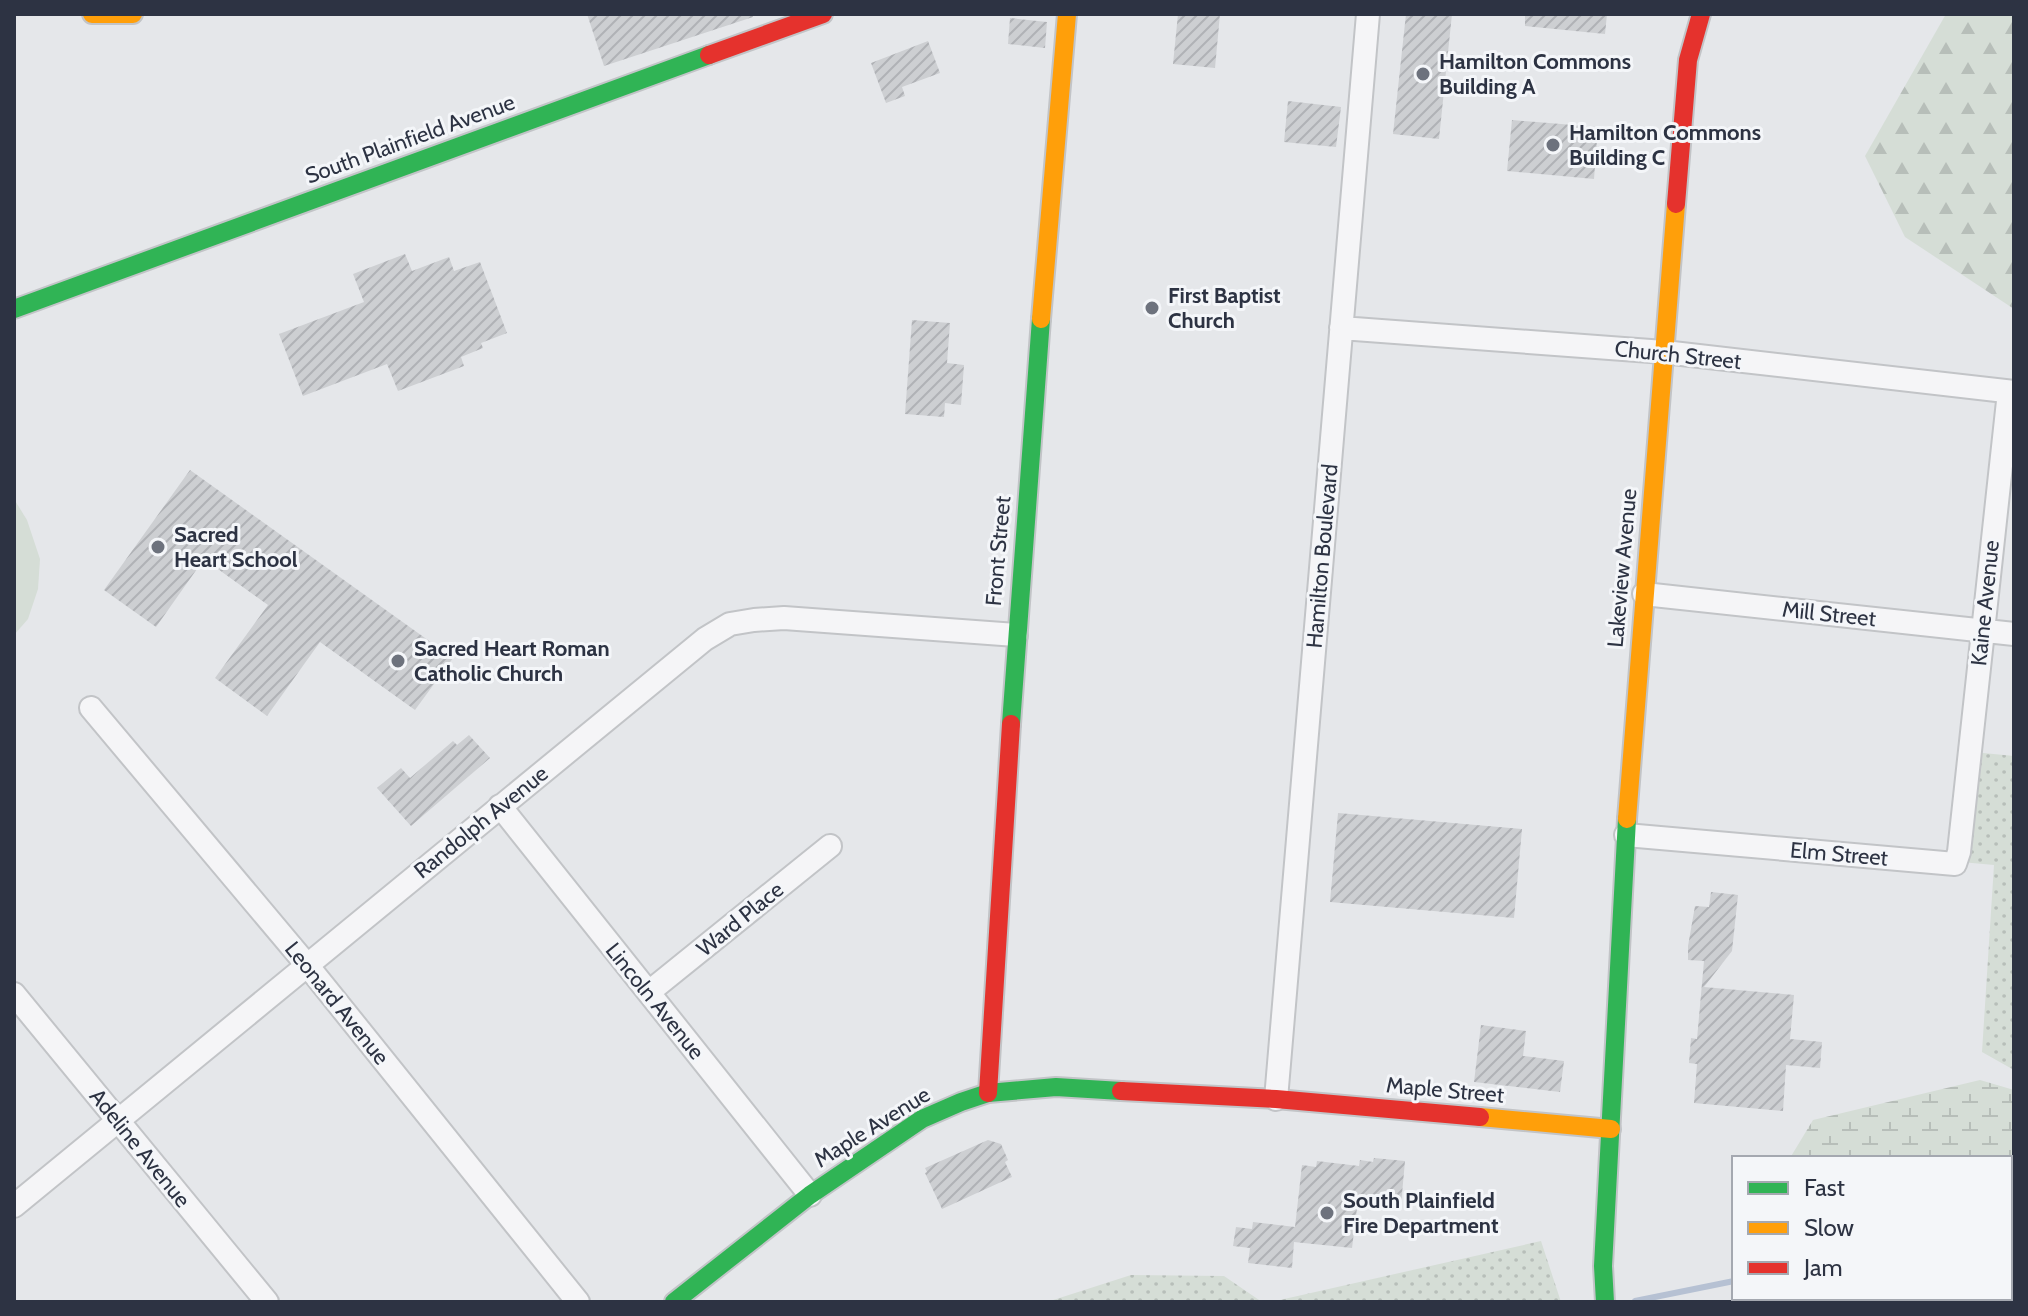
<svg xmlns="http://www.w3.org/2000/svg" width="2028" height="1316" viewBox="0 0 2028 1316" font-family="Cabin,sans-serif">
	<style>
		.forest { fill: url(#forest-firs) }
		.wetland { fill: url(#wetland-marsh) }
		.park { fill: url(#park-dots) }
		.pitch { fill: #d5ddd6 }
		.lines { fill: none; stroke-linecap: round; stroke-linejoin: round }
		.stream { stroke: #b6c1d3; stroke-width: 6 }
		.building { fill: url(#building-hatch) }
		.street-casing { stroke: #c2c4c7; stroke-width: 26 }
		.fast-casing { stroke: #c2c4c7; stroke-width: 22 }
		.slow-casing { stroke: #c2c4c7; stroke-width: 22 }
		.jam-casing { stroke: #c2c4c7; stroke-width: 22 }
		.street { stroke: #f5f5f7; stroke-width: 22 }
		.fast { stroke: #30b455; stroke-width: 18 }
		.slow { stroke: #ff9f0a; stroke-width: 18 }
		.jam { stroke: #e5322d; stroke-width: 18 }
		.poi-dot { fill: #6d727d; stroke: #f4f6f9; stroke-width: 3 }
		.labels { text-anchor: middle; dominant-baseline: central; stroke-width: 6; stroke-linejoin: round; paint-order: stroke }
		.poi-label { font-size: 22px; font-weight: bold; fill: #2d3343; stroke: #f4f6f9; text-anchor: start }
		.street-label { font-size: 22px; fill: #2d3343; stroke: #f4f6f9 }
	</style>
	<defs>
		<pattern id="forest-firs" width="22" height="20" patternUnits="userSpaceOnUse" patternTransform="scale(2)"><rect width="22" height="20" fill="#d5ddd6"/><path d="M5 1l3.5 6h-7zM16 11l3.5 6h-7z" fill="#b7beb9"/></pattern>
		<pattern id="wetland-marsh" width="20" height="14" patternUnits="userSpaceOnUse" patternTransform="scale(2)"><rect width="20" height="14" fill="#d5ddd6"/><path d="M1 5h8M5 5V1M11 12h8M15 12V8" fill="none" stroke="#b7beb9"/></pattern>
		<pattern id="park-dots" width="8" height="8" patternUnits="userSpaceOnUse" patternTransform="scale(2)"><rect width="8" height="8" fill="#d5ddd6"/><path d="M2 2h.1M6 6h.1" fill="none" stroke="#b7beb9" stroke-width="1.8" stroke-linecap="round"/></pattern>
		<pattern id="building-hatch" width="6" height="6" patternUnits="userSpaceOnUse" patternTransform="scale(2)"><rect width="6" height="6" fill="#cdcfd2"/><path d="M-1 1l2-2M0 6l6-6M5 7l2-2" fill="none" stroke="#b0b2b6"/></pattern>
	</defs>
	<rect width="100%" height="100%" fill="#e5e7ea"/>
	<path class="forest" d="M1946,14H2014V309L1905,237L1865,156Z"/>
	<path class="wetland" d="M1980,1080L2014,1090V1302H1794V1298H2010V1158H1790L1813,1120Z"/>
	<path class="park" d="M1973,752L2014,756V1070L1982,1052L1994,865L1961,862Z
		M1541,1241L1561,1302H1271Z
		M1131,1275L1224,1276L1262,1302H1047Z"/>
	<path class="pitch" d="M14,499L27,520L40,559L38,589L28,619L14,635Z"/>
	<g class="lines">
		<path class="stream" d="M2010,1193H2014
			M1635,1301L1734,1281"/>
	</g>
	<path class="building" d="M587,14H752L753,17L604,66Z
		M1178,14H1220L1215,68L1173,64Z
		M1406,14H1452L1439,139L1393,134Z
		M1525,14H1607L1605,34L1525,26Z
		M1010,18L1047,22L1045,48L1008,44Z
		M928,41L940,73L902,87L905,96L886,103L871,63Z
		M1288,101L1341,107L1336,147L1284,142Z
		M1512,120L1598,127L1594,179L1507,171Z
		M405,254L412,271L449,257L454,271L480,262L507,333L481,343L483,348L461,357L464,366L398,391L387,364L303,396L279,334L364,302L353,274Z
		M912,320L950,323L947,363L964,365L961,405L945,403L944,417L905,414Z
		M190,470L453,658L415,710L320,642L267,716L215,678L268,605L204,559L156,627L104,590Z
		M469,735L490,758L411,826L377,788L401,768L410,778L453,741L457,745Z
		M1338,813L1522,829L1514,918L1330,902Z
		M1711,892L1738,895L1732,951L1704,987L1794,995L1790,1039L1822,1042L1820,1068L1786,1065L1783,1111L1694,1103L1697,1064L1689,1063L1691,1038L1697,1039L1704,961L1688,960V946L1695,906L1709,907Z
		M1481,1025L1526,1031L1523,1056L1564,1061L1560,1092L1474,1082Z
		M988,1140L1001,1144L1008,1160L1005,1162L1012,1177L942,1209L925,1173L927,1172L925,1168Z
		M1374,1158L1405,1161L1401,1205L1358,1200L1352,1248L1294,1242L1292,1268L1248,1263L1250,1248L1233,1246L1236,1227L1252,1229L1253,1222L1295,1227L1302,1165L1316,1167L1317,1161L1359,1166L1360,1160L1373,1162Z"/>
	<g class="lines">
		<defs>
			<path id="street" d="M1341,328L1664,352L2014,392
				M1644,594L2014,634
				M91,708L307,965L578,1302
				M500,806L810,1195
				M1626,835L1955,864L1959,852L2009,392
				M649,992L830,846
				M14,994L267,1302
				M1276,1099L1368,14
				M14,1206L705,639L730,624L754,620L784,618L1016,635"/>
			<path id="fast" d="M14,309L709,55
				M1011,724L1041,319
				M674,1302L810,1195L922,1119L961,1102L988,1093L1056,1087L1121,1091
				M1605,1302L1603,1266L1627,819"/>
			<path id="slow" d="M92,14H133
				M1041,319L1067,14
				M1627,819L1676,204
				M1480,1117L1611,1129"/>
			<path id="jam" d="M709,55L823,14
				M1676,204L1688,60L1701,14
				M1121,1091L1276,1099L1480,1117
				M988,1093L1011,724"/>
		</defs>
		<use href="#street" class="street-casing"/>
		<use href="#fast" class="fast-casing"/>
		<use href="#slow" class="slow-casing"/>
		<use href="#jam" class="jam-casing"/>
		<use href="#street" class="street"/>
		<use href="#fast" class="fast"/>
		<use href="#slow" class="slow"/>
		<use href="#jam" class="jam"/>
	</g>
	<g class="poi-dot">
		<circle cx="1423" cy="74" r="8"/>
		<circle cx="1553" cy="145" r="8"/>
		<circle cx="1152" cy="308" r="8"/>
		<circle cx="158" cy="547" r="8"/>
		<circle cx="398" cy="661" r="8"/>
		<circle cx="1327" cy="1213" r="8"/>
	</g>
	<g class="labels">
		<g class="poi-label">
			<text x="1439" y="61">Hamilton Commons<tspan x="1439" dy="25">Building A</tspan></text>
			<text x="1569" y="132">Hamilton Commons<tspan x="1569" dy="25">Building C</tspan></text>
			<text x="1168" y="295">First Baptist<tspan x="1168" dy="25">Church</tspan></text>
			<text x="174" y="534">Sacred<tspan x="174" dy="25">Heart School</tspan></text>
			<text x="414" y="648">Sacred Heart Roman<tspan x="414" dy="25">Catholic Church</tspan></text>
			<text x="1343" y="1200">South Plainfield<tspan x="1343" dy="25">Fire Department</tspan></text>
		</g>
		<g class="street-label">
			<text transform="translate(410 139) rotate(-20)">South Plainfield Avenue</text>
			<text transform="translate(1678 355) rotate(6)">Church Street</text>
			<text transform="translate(998 551) rotate(-85)">Front Street</text>
			<text transform="translate(1322 556) rotate(-85)">Hamilton Boulevard</text>
			<text transform="translate(1622 568) rotate(-85)">Lakeview Avenue</text>
			<text transform="translate(1985 603) rotate(-84)">Kaine Avenue</text>
			<text transform="translate(1829 614) rotate(6)">Mill Street</text>
			<text transform="translate(481 822) rotate(-39)">Randolph Avenue</text>
			<text transform="translate(1839 854) rotate(5)">Elm Street</text>
			<text transform="translate(740 919) rotate(-39)">Ward Place</text>
			<text transform="translate(655 1001) rotate(51)">Lincoln Avenue</text>
			<text transform="translate(337 1003) rotate(51)">Leonard Avenue</text>
			<text transform="translate(1445 1090) rotate(5)">Maple Street</text>
			<text transform="translate(872 1127) rotate(-32)">Maple Avenue</text>
			<text transform="translate(140 1148) rotate(51)">Adeline Avenue</text>
		</g>
	</g>
	<rect width="2028" height="1316" fill="none" stroke="#2d3343" stroke-width="32"/>
	<rect x="1732" y="1156" width="280" height="144" fill="#f4f6f9" stroke="#a4a8b0" stroke-width="2"/>
	<rect x="1748" y="1182" width="40" height="12" fill="#30b455" stroke="#a4a8b0" stroke-width="2"/>
	<text x="1804" y="1196" font-size="24" fill="#2d3343">Fast</text>
	<rect x="1748" y="1222" width="40" height="12" fill="#ff9f0a" stroke="#a4a8b0" stroke-width="2"/>
	<text x="1804" y="1236" font-size="24" fill="#2d3343">Slow</text>
	<rect x="1748" y="1262" width="40" height="12" fill="#e5322d" stroke="#a4a8b0" stroke-width="2"/>
	<text x="1804" y="1276" font-size="24" fill="#2d3343">Jam</text>
</svg>
